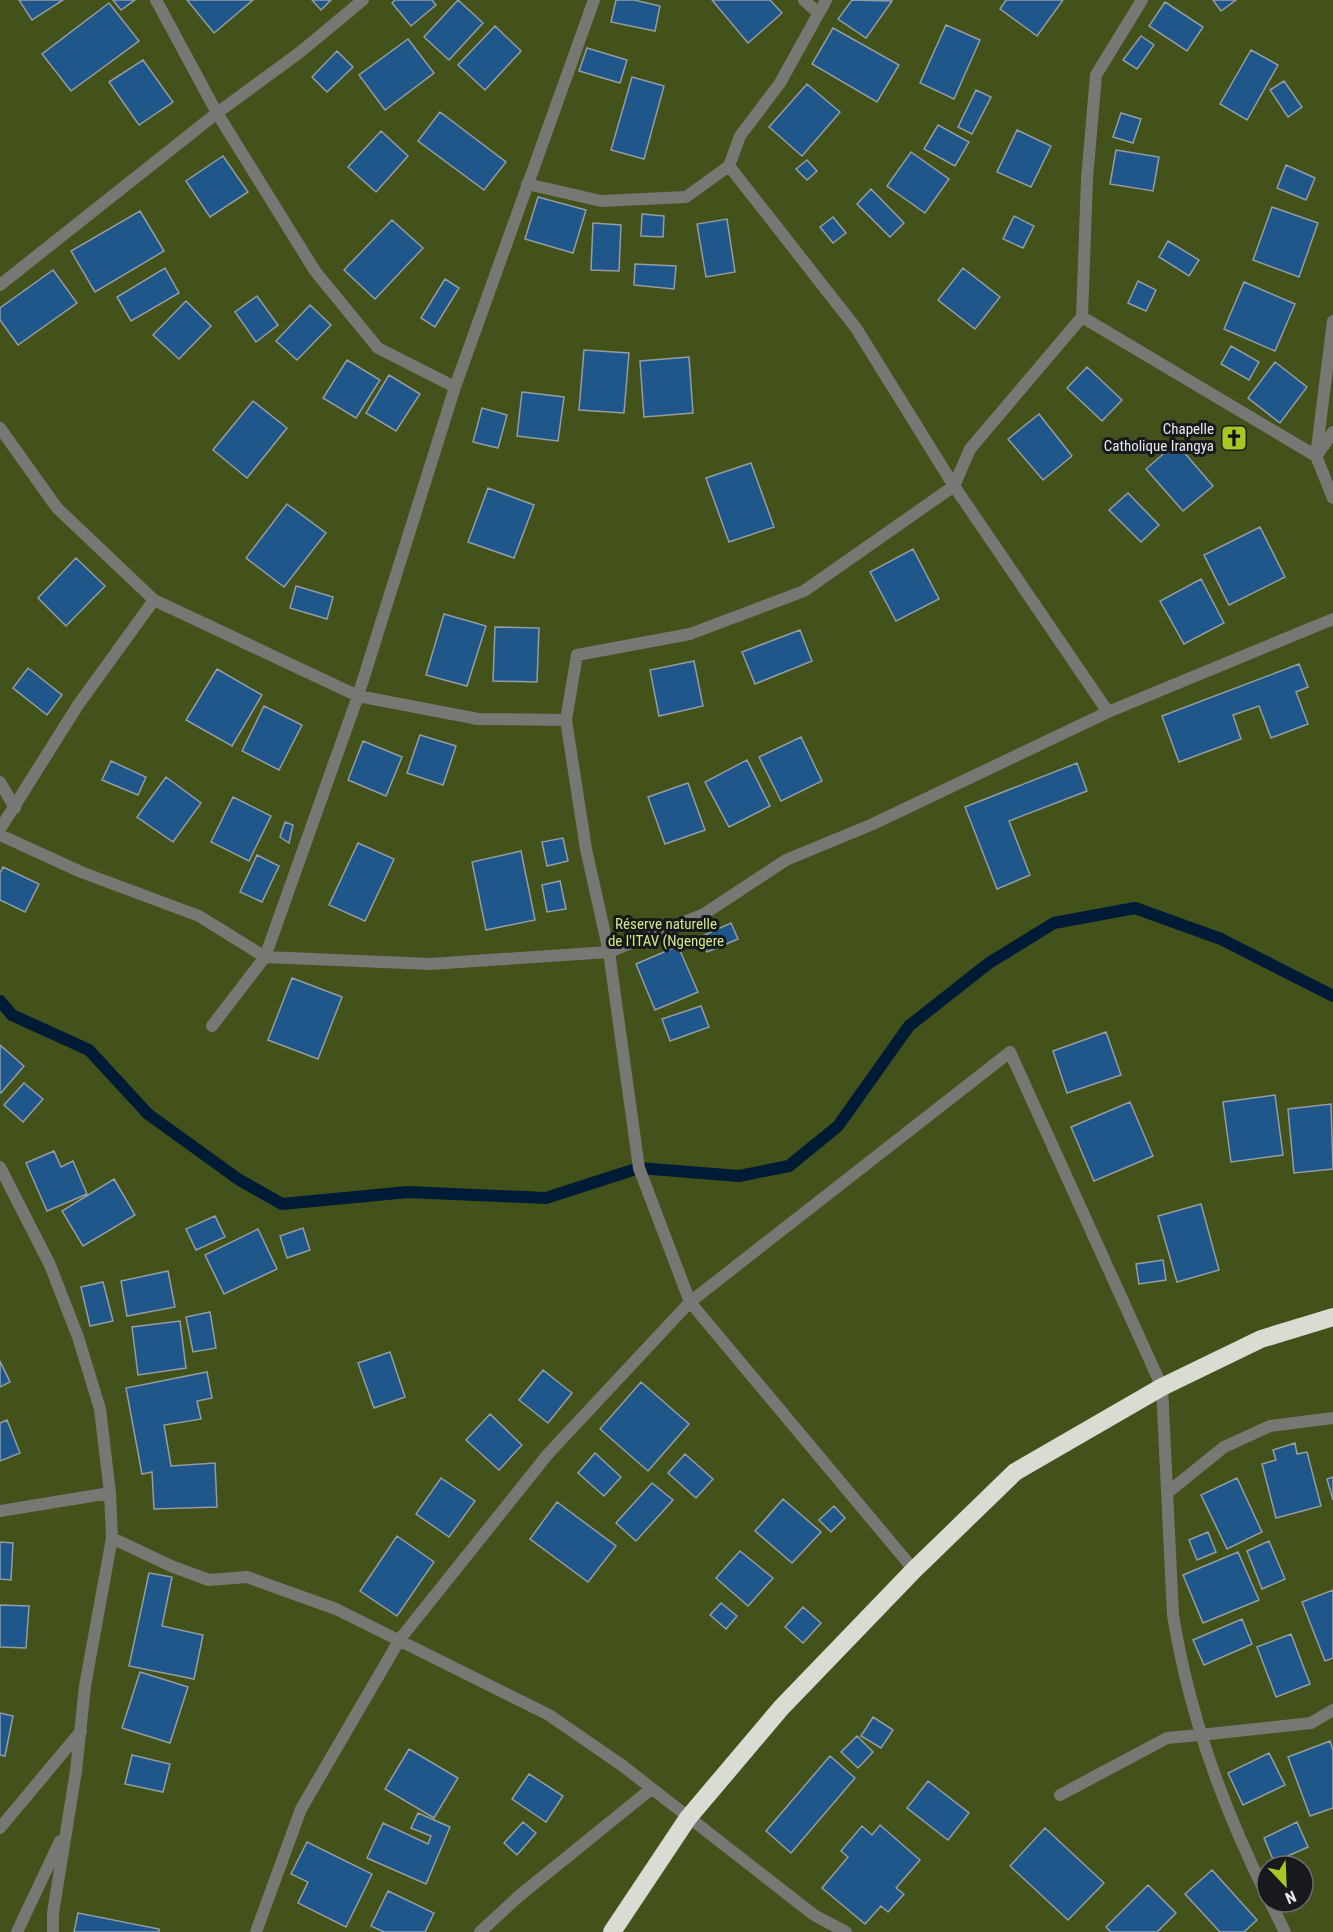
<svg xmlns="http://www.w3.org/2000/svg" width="1333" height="1932" viewBox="0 0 1333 1932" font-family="'Roboto Condensed',sans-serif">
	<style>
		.green { fill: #43511a; fill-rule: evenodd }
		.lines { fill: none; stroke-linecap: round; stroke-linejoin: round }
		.stream { stroke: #001b35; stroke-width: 12 }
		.building { fill: #20578a; stroke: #959ca3; stroke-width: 1.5 }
		.lane { stroke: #777874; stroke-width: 12 }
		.street { stroke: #777874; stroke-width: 12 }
		.highway { stroke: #d8dcd2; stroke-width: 18 }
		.labels { text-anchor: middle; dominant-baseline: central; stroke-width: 6; stroke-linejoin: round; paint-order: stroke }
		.poi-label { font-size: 15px; fill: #e6e9ed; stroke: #17191c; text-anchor: end }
		.park-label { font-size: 15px; fill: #cdea84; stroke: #17191c }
	</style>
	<rect width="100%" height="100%" fill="#2c3238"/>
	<path class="green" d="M0,0H1333V1932H0ZM1267,1866H1303V1902H1267Z"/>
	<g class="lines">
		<path class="stream" d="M0,1001L12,1015L89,1050L148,1114L238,1179L282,1204L408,1192L546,1198L639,1168L739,1176L789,1166L838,1126L909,1026L989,963L1054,923L1135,908L1221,939L1333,996"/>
	</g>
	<path class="building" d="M19,0H63L32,20Z
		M113,0H135L121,10Z
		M187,0H253L214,33Z
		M312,0H331L321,10Z
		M395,0H432L436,5L411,26L392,3Z
		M458,0L483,23L449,60L424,37Z
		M616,0H634L660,6L655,31L611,22Z
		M712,0H770L782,13L748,43Z
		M852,0L892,1L866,38L838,19Z
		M1006,0H1063L1037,36L1000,9Z
		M1213,0H1236L1221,11Z
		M1165,2L1203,27L1187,51L1149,26Z
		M109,3L139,41L71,91L42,54Z
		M946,25L980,40L954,99L920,83Z
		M495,26L521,51L485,90L458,65Z
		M833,28L899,65L877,102L812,64Z
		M1141,36L1154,45L1137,69L1123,60Z
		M408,39L434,73L385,110L359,75Z
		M587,48L627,60L620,83L579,71Z
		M1251,50L1278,65L1247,120L1220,104Z
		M337,51L353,67L327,92L312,77Z
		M143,60L173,102L139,125L109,82Z
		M632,77L664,86L644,159L611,150Z
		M1284,81L1302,107L1288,117L1270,90Z
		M807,84L840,112L802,156L769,127Z
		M976,90L991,97L972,134L958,127Z
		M440,112L506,162L484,190L418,141Z
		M1121,113L1141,119L1133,143L1113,137Z
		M938,125L969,142L955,166L924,149Z
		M1017,130L1051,146L1031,187L997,172Z
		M381,131L408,156L376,192L348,167Z
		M1116,150L1159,157L1153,191L1110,184Z
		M911,152L949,179L925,213L887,186Z
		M223,156L248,192L210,217L186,181Z
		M807,160L817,171L807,180L796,169Z
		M1286,165L1315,178L1306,200L1277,188Z
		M871,189L904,223L890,237L857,204Z
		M538,197L586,210L573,253L525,239Z
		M1272,207L1318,223L1299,277L1253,260Z
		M140,211L164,251L95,292L71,251Z
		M642,214L664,216L663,237L641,236Z
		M1014,216L1034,226L1023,248L1003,239Z
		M833,217L846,233L833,243L820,227Z
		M727,219L735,272L706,277L697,224Z
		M392,220L423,248L375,299L344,270Z
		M593,223L621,225L619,271L591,270Z
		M1168,241L1199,260L1189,276L1159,257Z
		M635,264L676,266L674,289L634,285Z
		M165,268L179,293L131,321L117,297Z
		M963,268L1000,297L975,329L938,300Z
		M53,270L77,303L18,345L0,320V308Z
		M445,279L459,288L435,327L421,318Z
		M1138,281L1156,290L1146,311L1128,303Z
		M1244,282L1295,304L1275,351L1224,329Z
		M257,296L278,325L256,342L235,312Z
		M186,301L211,326L179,359L153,335Z
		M310,305L331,325L297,360L276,341Z
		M1231,346L1259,362L1249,380L1221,364Z
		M584,350L629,353L624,413L579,410Z
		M689,357L693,413L644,417L640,361Z
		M347,360L380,380L356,418L323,398Z
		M1275,362L1307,387L1280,423L1248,398Z
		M1087,367L1122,400L1102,421L1067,388Z
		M389,375L420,394L396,431L366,413Z
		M522,392L564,397L558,441L517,436Z
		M253,401L287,428L247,478L213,450Z
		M482,408L507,415L498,448L473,442Z
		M1039,414L1072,456L1043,480L1008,439Z
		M1176,443L1213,486L1183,511L1146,469Z
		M751,463L774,527L729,542L706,478Z
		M488,488L534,505L514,558L468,542Z
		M1128,493L1159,525L1141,542L1109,510Z
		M287,504L326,533L284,587L246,558Z
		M1260,527L1285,577L1229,605L1204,555Z
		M913,549L939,599L896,621L870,572Z
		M76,558L105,586L66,626L38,598Z
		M1201,579L1224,623L1184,644L1160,601Z
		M296,586L333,597L327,619L290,608Z
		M444,614L486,626L467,686L426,675Z
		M495,627L539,628L537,682L493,681Z
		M800,630L812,661L755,684L742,652Z
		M694,661L703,706L659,716L650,670Z
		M1299,664L1308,687L1296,692L1308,724L1271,738L1259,706L1233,715L1241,739L1179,762L1162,716Z
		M28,668L62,695L47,715L13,688Z
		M217,669L262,695L232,746L186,720Z
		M264,706L302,725L279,770L242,751Z
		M420,735L456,746L443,785L407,773Z
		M801,737L822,781L781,801L759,757Z
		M363,741L402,757L386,796L348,780Z
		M747,760L770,806L729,827L705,782Z
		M111,761L146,777L138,795L102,780Z
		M1077,763L1087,791L1009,821L1030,875L997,889L965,807Z
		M166,777L201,803L173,842L137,817Z
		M688,783L705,830L665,844L648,797Z
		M233,797L271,816L249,861L211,842Z
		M285,822L293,825L289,843L280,837Z
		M563,838L568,861L547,866L542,842Z
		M358,843L394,859L365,921L329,905Z
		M521,851L535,920L486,930L472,862Z
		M257,855L279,866L262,902L240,892Z
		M3,867L39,884L25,912L0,900V873Z
		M560,881L566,909L547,912L542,885Z
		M731,923L738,939L707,952L700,937Z
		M678,946L698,992L655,1010L636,964Z
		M292,978L342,997L318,1059L268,1040Z
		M701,1006L709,1027L670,1041L662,1019Z
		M1106,1032L1121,1075L1067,1093L1053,1051Z
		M0,1045L24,1066L1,1093L0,1092Z
		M24,1083L43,1099L23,1122L4,1105Z
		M1275,1095L1283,1155L1231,1162L1223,1102Z
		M1130,1102L1153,1156L1094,1181L1071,1127Z
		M1331,1104L1333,1169L1294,1173L1288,1109Z
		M54,1151L61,1167L73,1161L87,1194L47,1211L26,1163Z
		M114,1179L135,1215L83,1246L62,1211Z
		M1201,1204L1219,1270L1177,1282L1158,1216Z
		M215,1216L225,1237L196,1250L186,1229Z
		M303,1228L310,1250L287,1258L280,1236Z
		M258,1229L277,1269L224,1294L205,1255Z
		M1163,1260L1166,1280L1139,1284L1136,1264Z
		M168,1271L175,1307L127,1316L121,1281Z
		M103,1282L113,1321L90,1326L81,1287Z
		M210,1312L216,1348L193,1352L186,1317Z
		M180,1321L186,1368L138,1375L132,1327Z
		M390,1352L405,1397L374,1408L358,1363Z
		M0,1361L10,1382L0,1387Z
		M543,1370L572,1393L548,1423L519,1400Z
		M207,1372L212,1398L197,1401L201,1419L164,1425L171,1466L215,1463L217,1507L154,1509L152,1472L142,1474L126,1388Z
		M641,1382L689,1424L648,1471L600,1429Z
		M490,1414L522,1445L499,1470L466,1440Z
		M7,1420L20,1453L0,1461V1423Z
		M1295,1443L1297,1454L1307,1452L1321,1506L1276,1518L1262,1464L1276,1460L1273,1450Z
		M595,1453L621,1477L604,1496L578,1473Z
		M685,1454L713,1479L696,1498L668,1473Z
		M1333,1477V1500L1327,1479Z
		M441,1478L475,1501L449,1537L416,1514Z
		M1237,1478L1262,1532L1227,1549L1201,1495Z
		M652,1483L673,1500L636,1541L616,1523Z
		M783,1499L821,1532L792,1563L755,1531Z
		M557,1502L616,1546L588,1582L530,1539Z
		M834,1506L845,1518L831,1532L819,1520Z
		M1208,1532L1216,1552L1197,1560L1189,1540Z
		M397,1536L434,1562L397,1616L360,1591Z
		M1269,1541L1285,1579L1262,1589L1247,1551Z
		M0,1542L13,1543L11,1580L0,1579Z
		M740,1551L773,1578L748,1606L716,1578Z
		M1238,1552L1259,1600L1203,1623L1183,1575Z
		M149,1573L172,1577L162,1626L203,1635L194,1679L129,1666Z
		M1333,1590V1658L1325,1661L1302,1602Z
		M721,1603L737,1616L726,1629L710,1615Z
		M0,1605L29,1606L26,1648L0,1647Z
		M803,1607L821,1623L803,1643L785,1627Z
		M1242,1619L1252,1644L1204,1665L1193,1640Z
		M1291,1634L1310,1684L1276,1697L1257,1647Z
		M140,1672L188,1687L170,1743L122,1728Z
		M0,1713L13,1716L5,1756L0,1755Z
		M873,1717L893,1730L881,1748L861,1736Z
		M857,1736L873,1752L858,1768L841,1752Z
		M1330,1741L1333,1750V1808L1310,1816L1288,1757Z
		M409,1749L458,1778L434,1818L385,1789Z
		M1269,1753L1285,1785L1243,1805L1228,1773Z
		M132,1755L170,1764L163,1792L125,1784Z
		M830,1756L855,1778L791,1853L766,1831Z
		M529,1774L563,1796L546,1822L512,1799Z
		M928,1781L969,1813L948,1840L907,1808Z
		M418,1813L450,1827L426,1884L367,1858L383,1823L428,1844L431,1836L411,1828Z
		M523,1822L536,1833L517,1855L504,1843Z
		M1297,1822L1308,1847L1274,1862L1264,1838Z
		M880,1825L920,1860L896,1888L904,1894L888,1912L881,1906L865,1924L822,1888L848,1857L841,1851L862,1826L872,1835Z
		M1045,1828L1104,1883L1068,1920L1010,1866Z
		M307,1842L372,1874L346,1927L298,1903L308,1882L291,1874Z
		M1212,1870L1257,1920L1244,1932H1220L1185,1894Z
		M1148,1885L1176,1913L1157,1932H1111L1106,1927Z
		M388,1891L434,1913L425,1932H384L371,1926Z
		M78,1913L159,1929V1932H74Z"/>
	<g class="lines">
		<path class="lane" d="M0,782L15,808
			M1162,1387L1173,1615
			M1167,1493L1224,1447L1270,1426L1333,1418
			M1060,1795L1167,1738L1200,1735
			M0,1828L81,1731"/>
		<path class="street" d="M156,0L217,113L315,271L378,348L455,387
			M804,0L818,13
			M729,166L856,328L954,486L1108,712
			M527,184L601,201L686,197L729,166L740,136L780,83L826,0
			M0,285L217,113L299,53L363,0
			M1082,317L1087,179L1096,75L1142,0
			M1333,321L1316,456L1333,498
			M0,428L57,508L154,600L358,696L478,719L566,720
			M1317,455L1333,432
			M0,829L78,705L154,600
			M0,835L81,872L199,916L265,957L430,964L609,952L704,914L786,860L873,824L1108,712L1333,619
			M212,1026L265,957L358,696L455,387L594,0
			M0,1167L50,1265L78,1337L100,1409L110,1493L112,1538L85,1686L76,1771L53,1913V1932
			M0,1511L110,1493
			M112,1538L171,1566L209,1580L247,1577L336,1609L549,1715L623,1766L814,1915L846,1932
			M914,1570L690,1302L639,1168L609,952L586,849L566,720L577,655L690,634L804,591L954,486L970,449L1082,317L1316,456
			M1173,1615C1189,1714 1222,1806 1267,1896
			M1200,1735L1311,1723L1333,1710
			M1270,1902L1285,1932
			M17,1932L60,1841
			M256,1932L301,1809L400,1639L548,1454L690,1302L1010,1052L1162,1387
			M480,1932L519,1896L651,1789"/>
		<path class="highway" d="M612,1932L688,1818L781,1708L914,1570L1015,1472L1162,1387L1261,1339L1333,1317"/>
	</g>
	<defs>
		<symbol id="church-square" viewBox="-11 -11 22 22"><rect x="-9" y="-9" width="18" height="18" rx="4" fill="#a5c824" stroke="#17191c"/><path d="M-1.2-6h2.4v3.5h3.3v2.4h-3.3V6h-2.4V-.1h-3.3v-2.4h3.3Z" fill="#111"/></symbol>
	</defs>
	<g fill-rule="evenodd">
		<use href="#church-square" x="1219" y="423" width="30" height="30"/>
	</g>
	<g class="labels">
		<g class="poi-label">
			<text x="1214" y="429">Chapelle<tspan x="1214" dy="17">Catholique Irangya</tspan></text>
		</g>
		<g class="park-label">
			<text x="666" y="924">Réserve naturelle<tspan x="666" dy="17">de l'ITAV (Ngengere</tspan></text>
		</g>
	</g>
	<g transform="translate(1285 1884) rotate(157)"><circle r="28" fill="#17191c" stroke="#6a6c70" stroke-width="1.5"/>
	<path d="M0-4.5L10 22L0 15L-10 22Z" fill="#a5c824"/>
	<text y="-9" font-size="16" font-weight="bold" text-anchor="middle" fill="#e6e9ed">N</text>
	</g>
</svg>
